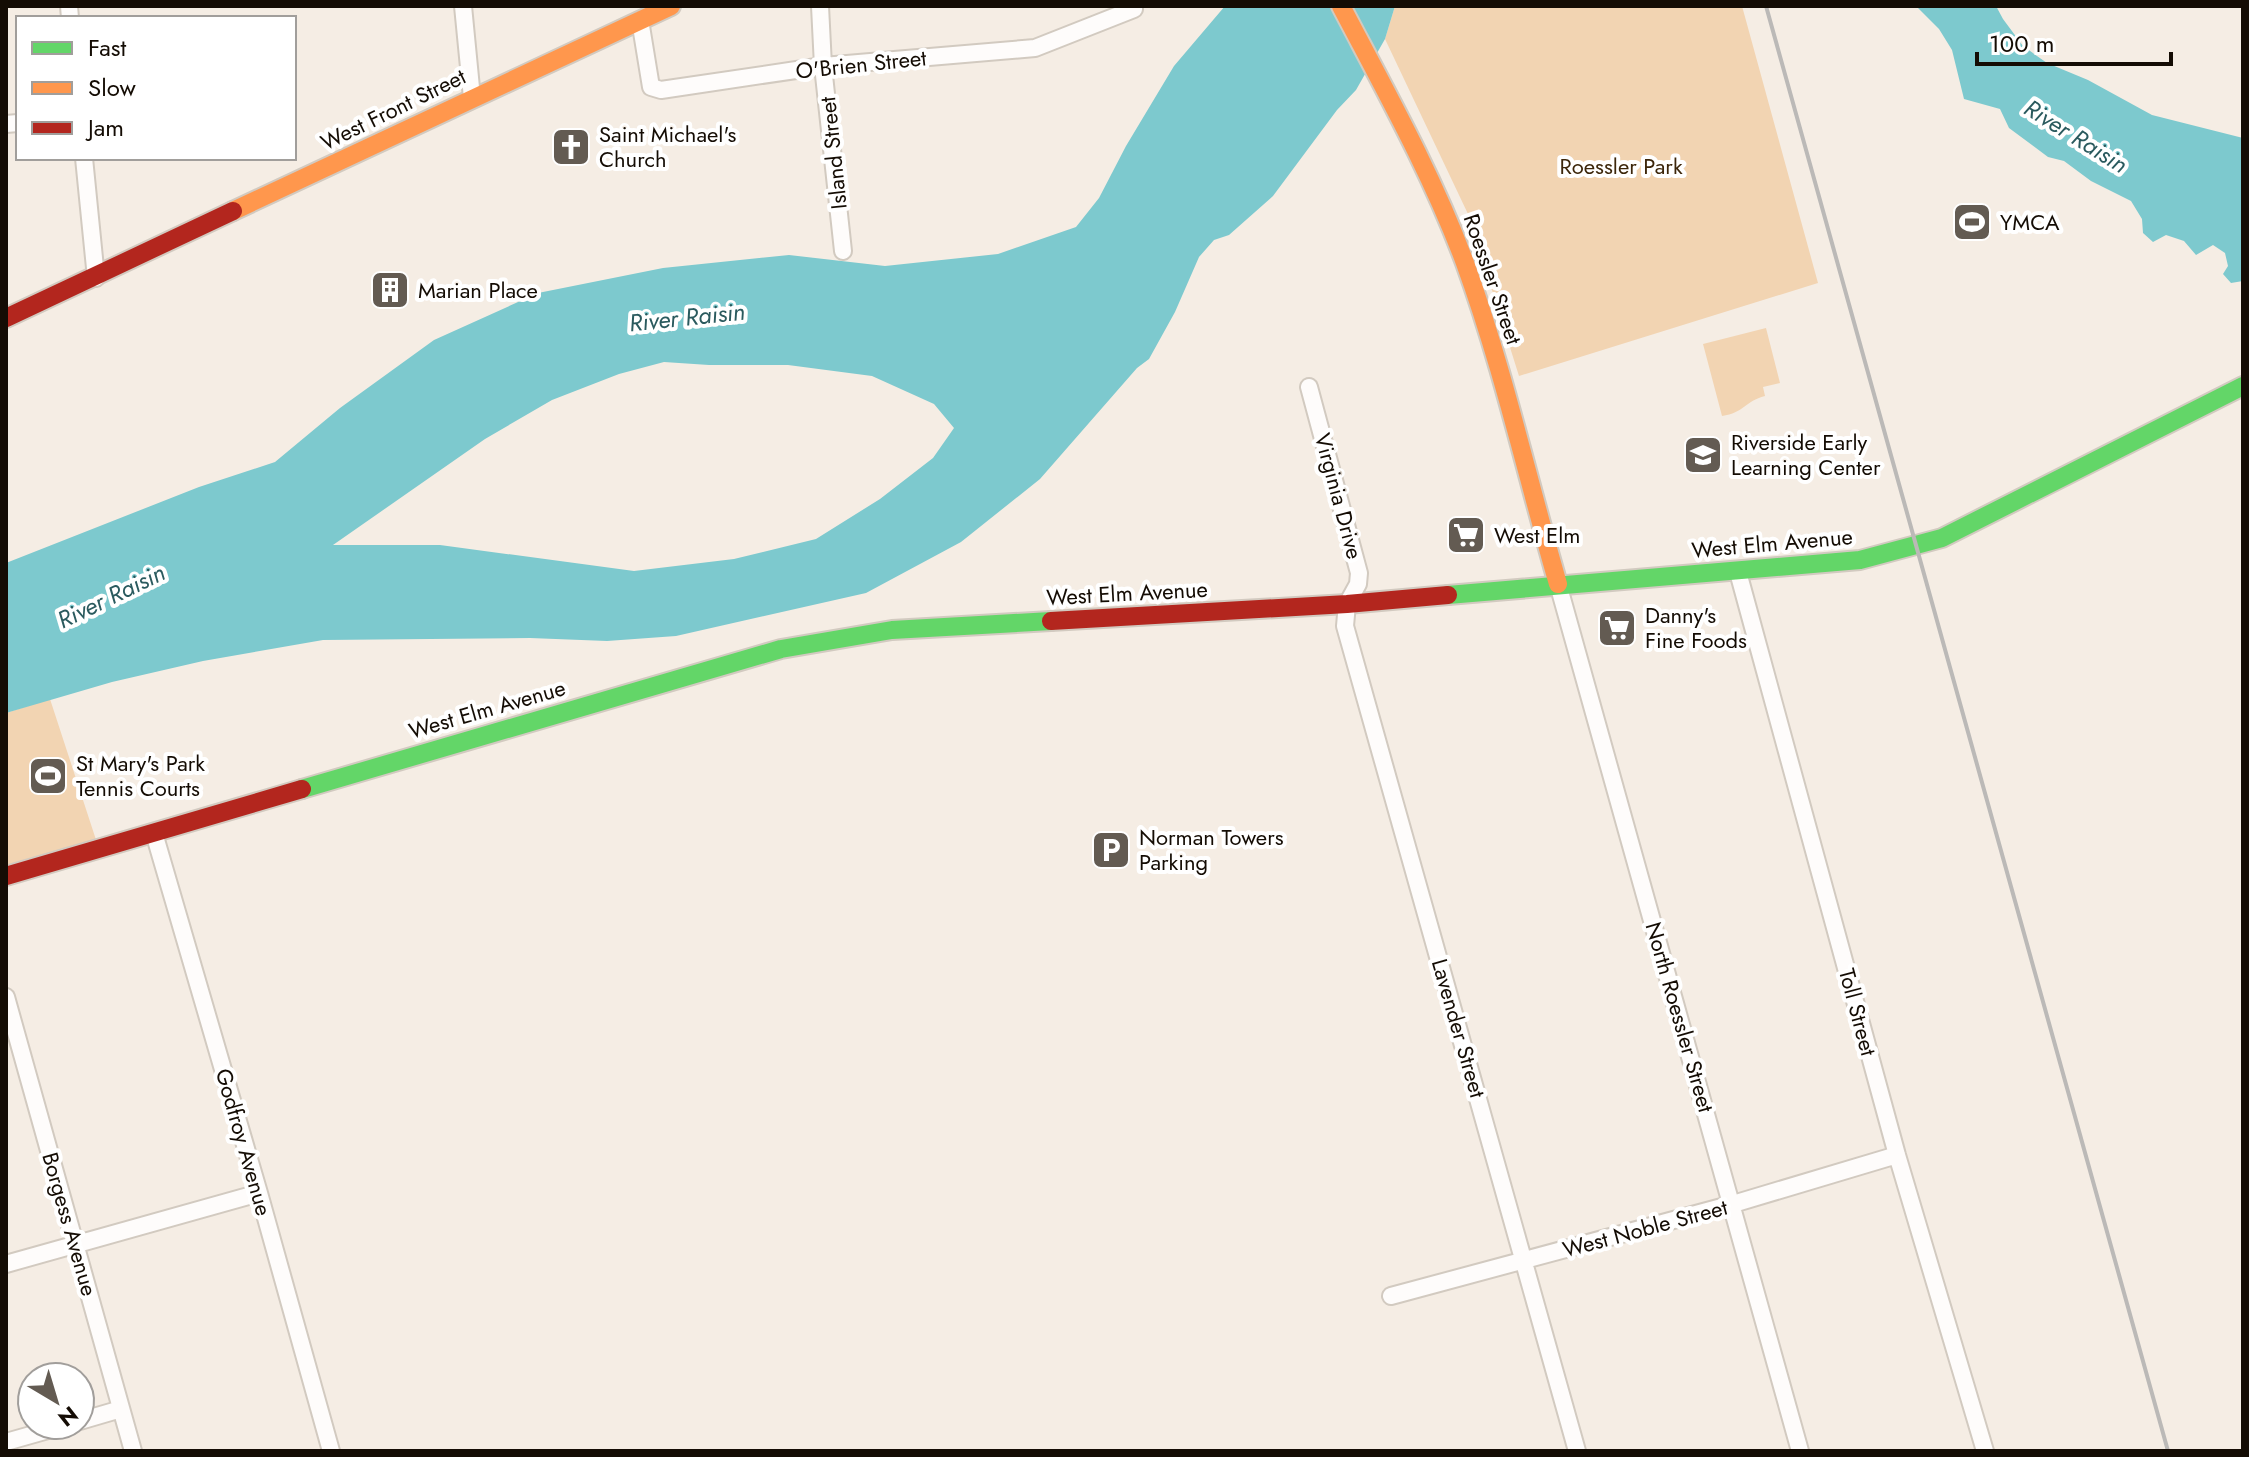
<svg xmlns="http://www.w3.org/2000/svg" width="2249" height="1457" viewBox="0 0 2249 1457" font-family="Jost,sans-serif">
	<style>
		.park { fill: #f2d4b2 }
		.water { fill: #7dc9ce; fill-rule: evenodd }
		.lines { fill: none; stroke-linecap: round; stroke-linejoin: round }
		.street-casing { stroke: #d2cac0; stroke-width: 20 }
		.fast-casing { stroke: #d2cac0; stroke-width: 22 }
		.slow-casing { stroke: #d2cac0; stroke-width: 22 }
		.jam-casing { stroke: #d2cac0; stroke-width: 22 }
		.street { stroke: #fefcfb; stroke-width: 16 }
		.fast { stroke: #63d668; stroke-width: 18 }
		.slow { stroke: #ff974d; stroke-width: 18 }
		.jam { stroke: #b3261e; stroke-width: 18 }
		.rail { stroke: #bbb9b7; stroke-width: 4 }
		.labels { text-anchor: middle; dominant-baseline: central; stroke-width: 8; stroke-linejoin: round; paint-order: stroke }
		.street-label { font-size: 22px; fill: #140c04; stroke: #fff }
		.poi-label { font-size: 22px; fill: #140c04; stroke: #fff; text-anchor: start }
		.park-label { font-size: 22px; fill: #3c260a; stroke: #fff }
		.water-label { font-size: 24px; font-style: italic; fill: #2a5a5e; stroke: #fff }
	</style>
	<rect width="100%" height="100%" fill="#f5ede4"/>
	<path class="park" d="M1395,6H1742L1818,283L1519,376L1468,214L1385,39Z
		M1766,328L1780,383L1763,387L1765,396C1745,401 1744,413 1722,416L1703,344Z
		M50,699L99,849L6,876V713Z"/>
	<path class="water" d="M1225,6H1395L1385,39L1356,90L1337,110L1273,196L1229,235L1214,240L1199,257L1175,312L1149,359L1137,368L1040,479L961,542L866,593L676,636L607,641L530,638L323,640L203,661L112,682L6,713V563L199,487L275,462L340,408L434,340L538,293L663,268L789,255L885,266L998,254L1076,227L1099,198L1126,146L1174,66ZM664,362L709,365H788L872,376L934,404L954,428L933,458L880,499L816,539L734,559L634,571L440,545H333L485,439L552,400L619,374Z
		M1916,6H1996L2003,19L2023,46L2047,63L2088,80L2152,115L2243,138V281L2231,283L2223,274L2228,266L2225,253L2213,245L2196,255L2184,241L2166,235L2153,242L2143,233L2142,219L2131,201L2091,181L2064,161L2048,157L2009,128L2000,109L1964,99L1952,50L1939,29Z"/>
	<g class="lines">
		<defs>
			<path id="street" d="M69,6L70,18
				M463,6L472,98
				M820,6L823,66L843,251
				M640,20L651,87L661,90L823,66L1035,48L1134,9
				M6,124L18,123
				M84,158L96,278
				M1309,387L1359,573L1358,584L1347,604L1345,626L1577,1451
				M1738,572L1897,1155L1985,1451
				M1558,584L1800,1451
				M154,833L259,1193L331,1451
				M6,997L133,1451
				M6,1264L259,1193
				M1391,1296L1733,1204L1897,1155
				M80,1421L121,1409
				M6,1442L66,1425"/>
			<path id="fast" d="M1448,595L1860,560L1942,538L2243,386
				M302,789L781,649L892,630L1051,621"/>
			<path id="slow" d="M1341,6C1385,90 1432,174 1465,263C1503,368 1527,477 1558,584
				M233,211L671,6"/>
			<path id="jam" d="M6,318L233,211
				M1051,621L1347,604L1448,595
				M6,876L302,789"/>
		</defs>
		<use href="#street" class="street-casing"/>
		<use href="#fast" class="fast-casing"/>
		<use href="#slow" class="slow-casing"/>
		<use href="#jam" class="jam-casing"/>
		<use href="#street" class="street"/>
		<use href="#fast" class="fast"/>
		<use href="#slow" class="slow"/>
		<use href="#jam" class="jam"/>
		<path class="rail" d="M1766,6L2168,1451"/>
	</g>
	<defs>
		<symbol id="church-square" viewBox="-11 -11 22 22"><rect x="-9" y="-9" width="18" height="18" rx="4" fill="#635b52" stroke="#fff"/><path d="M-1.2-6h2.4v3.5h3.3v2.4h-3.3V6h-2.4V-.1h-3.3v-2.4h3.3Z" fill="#fff"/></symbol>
		<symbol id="stadium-square" viewBox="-11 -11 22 22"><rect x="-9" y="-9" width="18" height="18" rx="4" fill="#635b52" stroke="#fff"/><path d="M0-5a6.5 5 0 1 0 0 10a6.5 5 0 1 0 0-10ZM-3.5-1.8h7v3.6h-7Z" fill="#fff"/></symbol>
		<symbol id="building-square" viewBox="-11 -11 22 22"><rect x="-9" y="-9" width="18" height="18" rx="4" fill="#635b52" stroke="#fff"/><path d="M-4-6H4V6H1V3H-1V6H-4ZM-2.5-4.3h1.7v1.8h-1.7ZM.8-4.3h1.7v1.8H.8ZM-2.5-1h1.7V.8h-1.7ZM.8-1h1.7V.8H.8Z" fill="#fff"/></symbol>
		<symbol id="school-square" viewBox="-11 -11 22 22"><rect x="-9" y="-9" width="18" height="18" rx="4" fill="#635b52" stroke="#fff"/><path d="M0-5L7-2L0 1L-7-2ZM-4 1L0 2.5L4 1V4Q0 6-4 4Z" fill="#fff"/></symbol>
		<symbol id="supermarket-square" viewBox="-11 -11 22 22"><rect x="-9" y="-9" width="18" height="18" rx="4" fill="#635b52" stroke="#fff"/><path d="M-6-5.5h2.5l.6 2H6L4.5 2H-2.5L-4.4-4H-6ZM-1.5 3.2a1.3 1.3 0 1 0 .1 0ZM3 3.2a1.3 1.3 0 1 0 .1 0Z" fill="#fff"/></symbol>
		<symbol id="parking-square" viewBox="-11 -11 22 22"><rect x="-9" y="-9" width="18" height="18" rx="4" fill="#635b52" stroke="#fff"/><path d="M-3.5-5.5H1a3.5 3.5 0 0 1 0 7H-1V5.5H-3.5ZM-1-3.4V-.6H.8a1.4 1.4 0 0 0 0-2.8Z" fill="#fff"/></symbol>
	</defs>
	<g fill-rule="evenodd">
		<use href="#church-square" x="549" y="125" width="44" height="44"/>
		<use href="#stadium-square" x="1950" y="200" width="44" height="44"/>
		<use href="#building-square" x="368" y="268" width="44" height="44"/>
		<use href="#school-square" x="1681" y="433" width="44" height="44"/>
		<use href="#supermarket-square" x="1444" y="513" width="44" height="44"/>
		<use href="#supermarket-square" x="1595" y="606" width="44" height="44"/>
		<use href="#stadium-square" x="26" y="754" width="44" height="44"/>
		<use href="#parking-square" x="1089" y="828" width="44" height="44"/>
	</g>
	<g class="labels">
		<g class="street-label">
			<text transform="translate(861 64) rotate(-6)">O'Brien Street</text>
			<text transform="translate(393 109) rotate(-26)">West Front Street</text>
			<text transform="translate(833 153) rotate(-96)">Island Street</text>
			<text transform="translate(1493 279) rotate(71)">Roessler Street</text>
			<text transform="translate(1339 496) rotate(75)">Virginia Drive</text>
			<text transform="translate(1772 543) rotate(-5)">West Elm Avenue</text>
			<text transform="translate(1127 593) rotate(-3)">West Elm Avenue</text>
			<text transform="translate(487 709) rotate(-16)">West Elm Avenue</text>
			<text transform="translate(1858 1012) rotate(75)">Toll Street</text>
			<text transform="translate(1680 1017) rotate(74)">North Roessler Street</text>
			<text transform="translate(1459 1028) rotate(74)">Lavender Street</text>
			<text transform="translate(244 1142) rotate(74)">Godfroy Avenue</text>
			<text transform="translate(70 1224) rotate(74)">Borgess Avenue</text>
			<text transform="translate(1645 1228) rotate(-15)">West Noble Street</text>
		</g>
		<g class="poi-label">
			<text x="599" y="134">Saint Michael's<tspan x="599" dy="25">Church</tspan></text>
			<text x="2000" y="222">YMCA</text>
			<text x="418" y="290">Marian Place</text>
			<text x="1731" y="442">Riverside Early<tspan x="1731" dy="25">Learning Center</tspan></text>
			<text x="1494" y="535">West Elm</text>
			<text x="1645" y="615">Danny's<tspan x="1645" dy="25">Fine Foods</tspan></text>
			<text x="76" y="763">St Mary's Park<tspan x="76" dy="25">Tennis Courts</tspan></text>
			<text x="1139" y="837">Norman Towers<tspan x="1139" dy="25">Parking</tspan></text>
		</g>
		<g class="park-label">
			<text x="1621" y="166">Roessler Park</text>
		</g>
		<g class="water-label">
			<text transform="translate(2076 136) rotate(32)">River Raisin</text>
			<text transform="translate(687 317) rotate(-6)">River Raisin</text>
			<text transform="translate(111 596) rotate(-26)">River Raisin</text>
		</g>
	</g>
	<rect width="2249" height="1457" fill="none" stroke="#140c04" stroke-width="16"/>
	<rect x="16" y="16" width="280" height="144" fill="#ffffff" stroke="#a19e9b" stroke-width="2"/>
	<rect x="32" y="42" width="40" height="12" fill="#63d668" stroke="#a19e9b" stroke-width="2"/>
	<text x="88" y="56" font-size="24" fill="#140c04">Fast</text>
	<rect x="32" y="82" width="40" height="12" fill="#ff974d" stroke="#a19e9b" stroke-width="2"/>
	<text x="88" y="96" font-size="24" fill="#140c04">Slow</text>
	<rect x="32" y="122" width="40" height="12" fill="#b3261e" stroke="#a19e9b" stroke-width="2"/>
	<text x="88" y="136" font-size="24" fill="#140c04">Jam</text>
	<g transform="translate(56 1401) rotate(142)"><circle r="38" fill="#ffffff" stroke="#a19e9b" stroke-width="2"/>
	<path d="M0-6L14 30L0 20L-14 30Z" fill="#635b52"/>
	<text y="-12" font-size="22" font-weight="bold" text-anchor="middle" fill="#140c04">N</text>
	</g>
	<path d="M1977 52v12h194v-12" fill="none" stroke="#140c04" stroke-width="4"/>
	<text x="1989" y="52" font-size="24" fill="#140c04" stroke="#ffffff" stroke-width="6" paint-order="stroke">100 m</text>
</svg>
